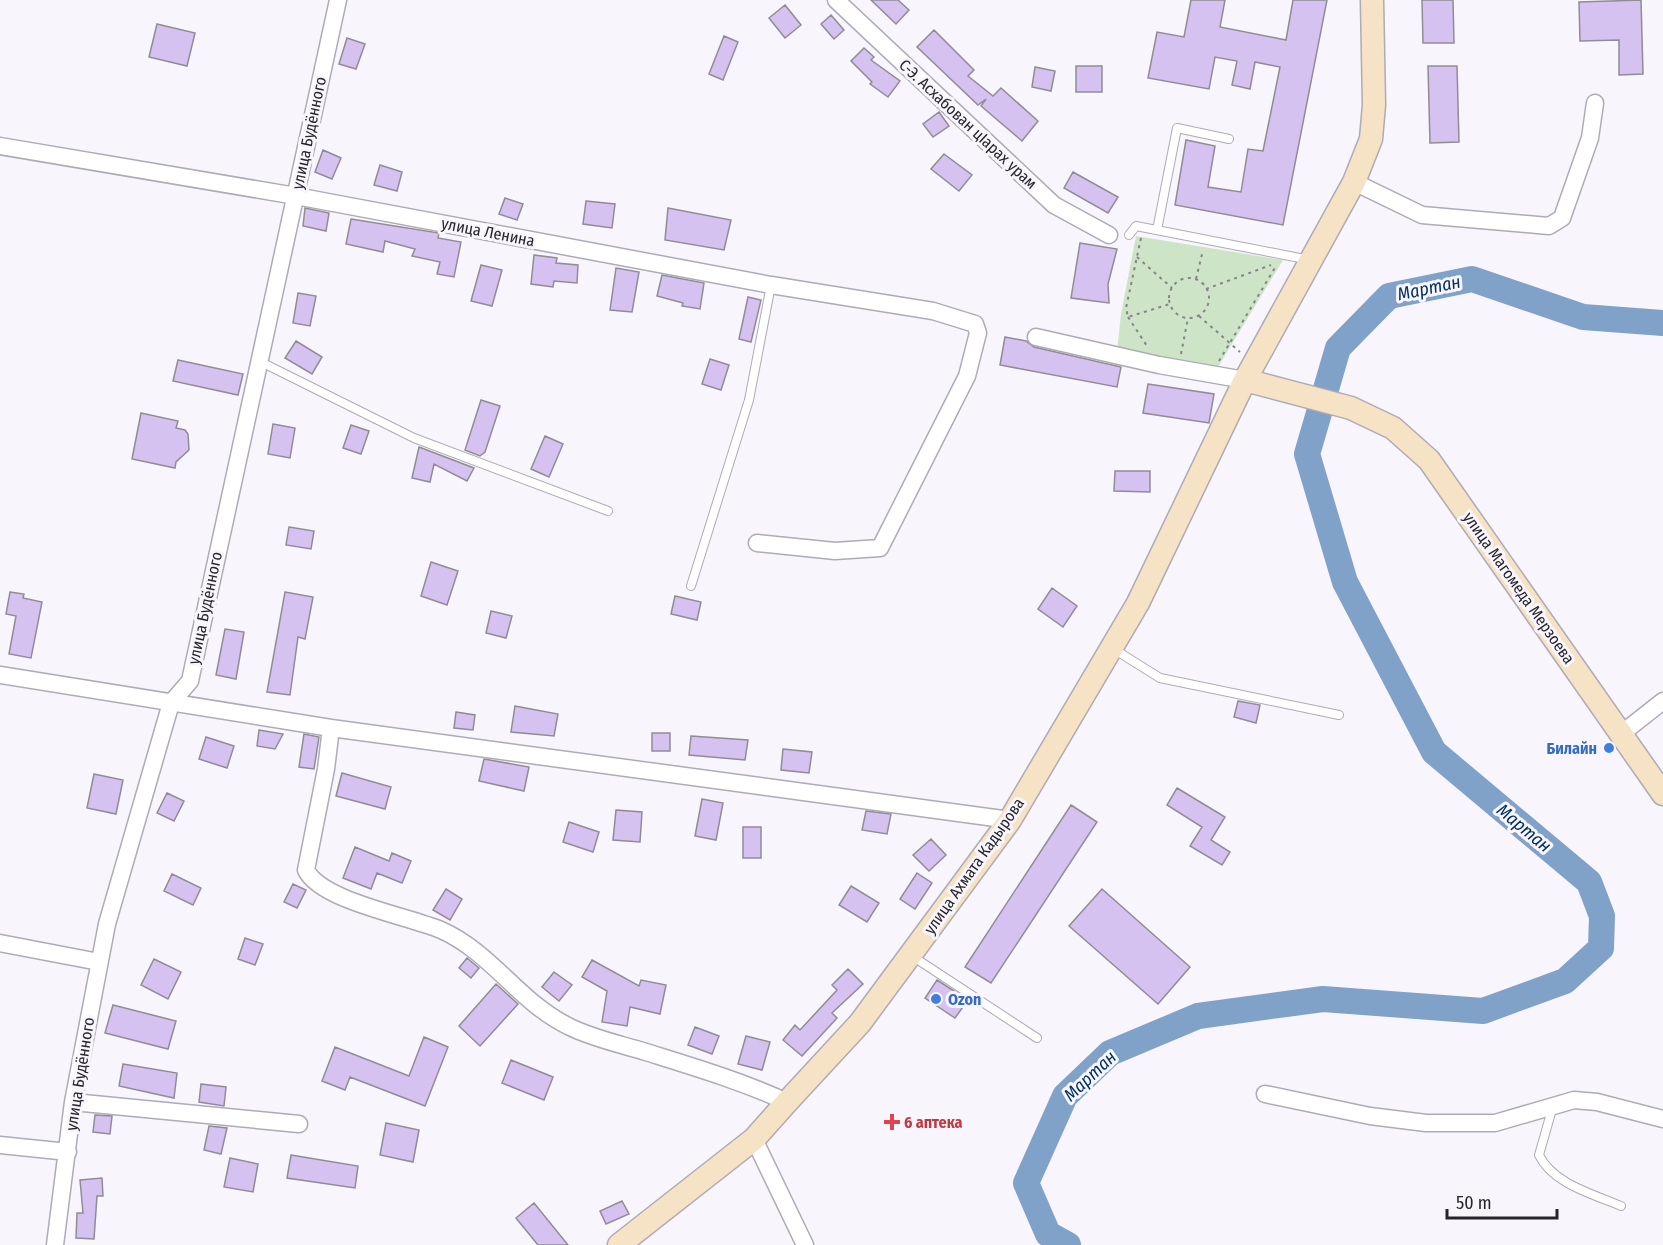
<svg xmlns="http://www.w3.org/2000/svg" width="1663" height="1245" viewBox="0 0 1663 1245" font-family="'Fira Sans Condensed',sans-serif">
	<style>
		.green { fill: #cee4c7 }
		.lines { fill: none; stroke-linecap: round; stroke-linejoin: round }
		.river { stroke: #80a1c8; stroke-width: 26 }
		.building { fill: #d5c2f1; stroke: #908c96; stroke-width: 1.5 }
		.lane-casing { stroke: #aeabb5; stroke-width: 10 }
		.street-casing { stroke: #aeabb5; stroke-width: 19 }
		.secondary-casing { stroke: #aeabb5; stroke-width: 25 }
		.path { stroke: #858389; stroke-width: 2; stroke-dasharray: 3 4.5; stroke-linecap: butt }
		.lane { stroke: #fff; stroke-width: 8 }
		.street { stroke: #fff; stroke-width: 16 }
		.secondary { stroke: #f6e2c4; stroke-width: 22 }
		.shop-dot { fill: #3f7fe0; stroke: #f8f5fd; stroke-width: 2 }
		.health-dot { fill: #e0444e; stroke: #f8f5fd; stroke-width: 2 }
		.labels { text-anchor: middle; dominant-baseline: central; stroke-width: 6; stroke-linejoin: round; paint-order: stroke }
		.street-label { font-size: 16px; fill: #262529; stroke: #f8f5fd }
		.shop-label { font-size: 16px; font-weight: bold; fill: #366cbe; stroke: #f8f5fd; text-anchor: end }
		.health-label { font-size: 16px; font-weight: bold; fill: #be3a42; stroke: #f8f5fd; text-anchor: start }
		.water-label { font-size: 18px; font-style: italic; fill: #003160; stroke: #f8f5fd }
	</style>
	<rect width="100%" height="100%" fill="#f8f5fd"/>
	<path class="green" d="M1136,236L1283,260L1215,372L1117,351L1121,314Z"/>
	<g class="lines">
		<path class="river" d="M1068,1245L1048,1234L1026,1183L1065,1096L1110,1053L1198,1016L1323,999L1483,1011L1565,981L1601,948L1602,916L1589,882L1434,752L1345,582L1307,454L1338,348L1389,296L1472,279L1583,317L1663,323"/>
	</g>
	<path class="building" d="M871,0H898L909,10L896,24Z
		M1191,0H1225L1220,27L1286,40L1293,0H1327L1283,225L1175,205L1186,140L1215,146L1208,187L1241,192L1248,149L1263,151L1280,67L1255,62L1250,89L1232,85L1237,61L1215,57L1209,89L1148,78L1157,32L1184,37Z
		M1422,0H1453L1454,43H1423Z
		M1641,0L1643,74L1619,75V40L1580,41L1579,2Z
		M785,5L801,25L785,38L769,18Z
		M831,15L844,30L834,39L821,24Z
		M157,24L195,33L187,66L149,57Z
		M934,30L974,70L968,76L993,96L1001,88L1038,121L1022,141L981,106L986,99L978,105L917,47Z
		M724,36L738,42L723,80L709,74Z
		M347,38L365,44L356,69L339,64Z
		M864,48L874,57L871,60L900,81L888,97L870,84L872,82L851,61Z
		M1076,66H1102V92H1076Z
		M1428,66H1457L1459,142L1430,143Z
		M1035,67L1055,71L1051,91L1032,87Z
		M939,112L949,126L933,137L923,124Z
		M323,150L341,158L332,179L315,172Z
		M944,154L972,175L959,191L931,169Z
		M380,165L402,172L397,191L374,185Z
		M1073,172L1118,197L1108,213L1064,188Z
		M505,198L523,204L517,220L499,214Z
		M586,201L615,204L612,228L583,224Z
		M305,208L329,213L326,231L303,226Z
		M668,208L731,220L724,250L665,240Z
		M351,219L439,233L438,238L461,242L454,277L437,274L440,262L412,256L415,249L385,241L383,252L346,244Z
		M1080,243L1117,249L1108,284L1109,303L1071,298Z
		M534,255L557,258L556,263L578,265L577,283L554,281L553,287L531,284Z
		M481,265L502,270L492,306L471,301Z
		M616,268L639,272L632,312L610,310Z
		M662,275L704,283L700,309L682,306L683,303L657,296Z
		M298,293L316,296L310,326L293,323Z
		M748,297L761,300L751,342L739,339Z
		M1005,337L1026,341L1034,347L1121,367L1117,387L1000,365Z
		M296,341L322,357L312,374L285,358Z
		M710,359L729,365L721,390L702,384Z
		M178,360L243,374L238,395L173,381Z
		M1148,384L1214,394L1209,423L1143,413Z
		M481,400L500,406L485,452L480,456L465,450Z
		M141,413L178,421L176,428L185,430L188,434L189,450L176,462L175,468L132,459Z
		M273,424L295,428L290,458L268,454Z
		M351,425L369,431L361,454L343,448Z
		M545,436L563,444L549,477L531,469Z
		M419,447L474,468L467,481L434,464L430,482L412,478Z
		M1115,471H1150V492L1114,491Z
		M289,527L314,531L311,549L286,545Z
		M431,562L458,571L447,605L421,596Z
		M1052,588L1077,606L1063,627L1038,609Z
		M10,592L24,594L23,598L42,602L31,658L9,654L16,616L6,614Z
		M285,592L313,597L305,639L298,637L290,695L267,692Z
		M675,596L701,602L697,620L671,614Z
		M491,611L512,616L506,638L486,633Z
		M225,629L244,632L236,679L216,675Z
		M1238,701L1260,705L1256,723L1234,717Z
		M515,706L558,714L554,736L511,732Z
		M456,712L475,715L473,730L454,728Z
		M259,730L283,734L275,749L257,746Z
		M652,733H670V751H652Z
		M304,734L319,737L314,769L299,767Z
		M691,736L748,740L745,760L689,755Z
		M206,737L234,746L227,768L199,759Z
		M783,749L812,752L809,773L781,770Z
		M484,759L529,767L524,791L479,781Z
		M342,773L391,787L385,809L336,796Z
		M94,774L123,780L116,814L87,808Z
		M1177,788L1225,817L1211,840L1230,852L1222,865L1190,846L1202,827L1167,805Z
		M167,793L184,801L174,821L157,813Z
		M702,799L723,803L716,840L695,836Z
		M1071,805L1097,822L991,983L965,967Z
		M616,810L642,812L640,842L613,840Z
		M866,811L891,814L887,834L862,830Z
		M569,822L599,832L593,852L563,842Z
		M743,827H761V858H743Z
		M931,839L946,855L929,871L913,855Z
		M355,847L389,861L392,853L411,861L402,883L377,873L371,889L343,878Z
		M917,873L932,883L915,909L900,899Z
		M172,874L201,888L193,905L164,891Z
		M293,884L306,890L297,908L284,902Z
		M851,886L879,903L867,922L839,905Z
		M446,889L462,899L450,920L433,910Z
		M1102,889L1190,967L1158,1004L1069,926Z
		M245,938L263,944L255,965L238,959Z
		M467,958L479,968L471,978L459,968Z
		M154,959L181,972L168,999L141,985Z
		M592,960L639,986L641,980L666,985L660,1014L630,1007L627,1026L602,1022L607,991L582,977Z
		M848,969L863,984L832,1013L837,1018L802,1056L783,1040L795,1025L800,1030L837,990L832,985Z
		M554,972L572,985L559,1001L542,987Z
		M937,980L968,1000L955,1018L925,998Z
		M496,984L518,1004L480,1046L459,1026Z
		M113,1005L176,1021L168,1049L105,1033Z
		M695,1027L719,1036L712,1054L688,1045Z
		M746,1036L770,1042L762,1070L738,1064Z
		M424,1037L448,1047L425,1106L350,1077L345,1090L322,1081L335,1047L409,1076Z
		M511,1060L553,1077L544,1100L502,1083Z
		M123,1064L177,1073L174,1098L119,1086Z
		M201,1084L226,1087L224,1106L199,1102Z
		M95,1115L112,1116L110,1134L93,1132Z
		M386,1123L419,1130L413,1162L380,1155Z
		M209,1126L227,1128L221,1154L204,1150Z
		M291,1155L358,1166L355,1188L287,1178Z
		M230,1158L258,1164L253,1192L224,1187Z
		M102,1178L103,1196H97L94,1239L76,1238L77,1213H83L80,1180Z
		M622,1201L629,1214L606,1224L600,1211Z
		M534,1203L568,1245H538L516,1218Z"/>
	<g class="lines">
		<defs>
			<path id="lane" d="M1157,230L1177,128L1229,139
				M1129,235L1136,226L1310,260
				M259,361L414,438L608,511
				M691,586L749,400L771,285
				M1112,648L1160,678L1339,715
				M912,956L1037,1038
				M1553,1106L1539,1155C1553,1184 1593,1194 1621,1206"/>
			<path id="street" d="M836,0L1054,205L1109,235
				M0,146L296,196L771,285L933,311L975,324L978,333L967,376L880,548L835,551L757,543
				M1354,182L1422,215L1549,226L1562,218L1590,138L1595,103
				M1036,337L1159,365L1245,380
				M0,675L331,728L1010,820
				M331,728L326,769L306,870C321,901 408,916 441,930C491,952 519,1002 568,1026C591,1038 620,1044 646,1052C694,1067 741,1081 787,1102
				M1621,734L1663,701
				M0,943L99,962
				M1265,1094L1370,1116L1426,1123H1495L1574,1100L1597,1102L1663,1119
				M73,1102L299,1124
				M754,1139L805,1245
				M0,1145L68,1152
				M55,1245L73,1102L107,924L171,703L190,681L338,0"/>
			<path id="secondary" d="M1245,380L1351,408L1393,428L1429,460L1663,794
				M619,1245L754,1139L787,1102L860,1023L1010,820L1138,603L1245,380L1354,182L1371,139L1374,105L1372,0"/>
		</defs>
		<use href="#lane" class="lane-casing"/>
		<use href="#street" class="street-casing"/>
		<use href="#secondary" class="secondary-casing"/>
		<path class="path" d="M1141,238L1126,308L1128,317L1170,304
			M1137,257L1172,288
			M1169 298a20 20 0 1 1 40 0a20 20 0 1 1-40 0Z
			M1196,279L1203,250
			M1206,289L1271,265
			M1199,316L1240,352
			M1128,317L1147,346
			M1181,354L1188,318
			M1219,361L1276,266"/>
		<use href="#lane" class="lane"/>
		<use href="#street" class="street"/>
		<use href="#secondary" class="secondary"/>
	</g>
	<g class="shop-dot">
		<circle cx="1609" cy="748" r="6"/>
		<circle cx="936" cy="999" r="6"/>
	</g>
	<path class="health-dot" d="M889 1113h6v6h6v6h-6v6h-6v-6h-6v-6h6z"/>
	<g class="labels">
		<g class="street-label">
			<text transform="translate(968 124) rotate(43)">С-Э. Асхабован цIарах урам</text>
			<text transform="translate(309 133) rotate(-78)">улица Будённого</text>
			<text transform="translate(488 232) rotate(11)">улица Ленина</text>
			<text transform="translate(1519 588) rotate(55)">улица Магомеда Мерзоева</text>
			<text transform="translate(205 608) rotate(-78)">улица Будённого</text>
			<text transform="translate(974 866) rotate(-55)">улица Ахмата Кадырова</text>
			<text transform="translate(80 1074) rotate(-81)">улица Будённого</text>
		</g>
		<g class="shop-label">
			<text x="1597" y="748">Билайн</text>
			<text x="948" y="999" text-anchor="start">Ozon</text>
		</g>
		<g class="health-label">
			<text x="904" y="1122">6 аптека</text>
		</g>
		<g class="water-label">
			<text transform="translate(1429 288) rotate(-12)">Мартан</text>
			<text transform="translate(1524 828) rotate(40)">Мартан</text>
			<text transform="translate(1090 1076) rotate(-43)">Мартан</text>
		</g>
	</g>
	<path d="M1447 1209v9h110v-9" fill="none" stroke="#262529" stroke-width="3"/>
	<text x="1456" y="1209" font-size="18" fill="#262529" stroke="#f8f5fd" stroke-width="4.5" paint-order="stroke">50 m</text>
</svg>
